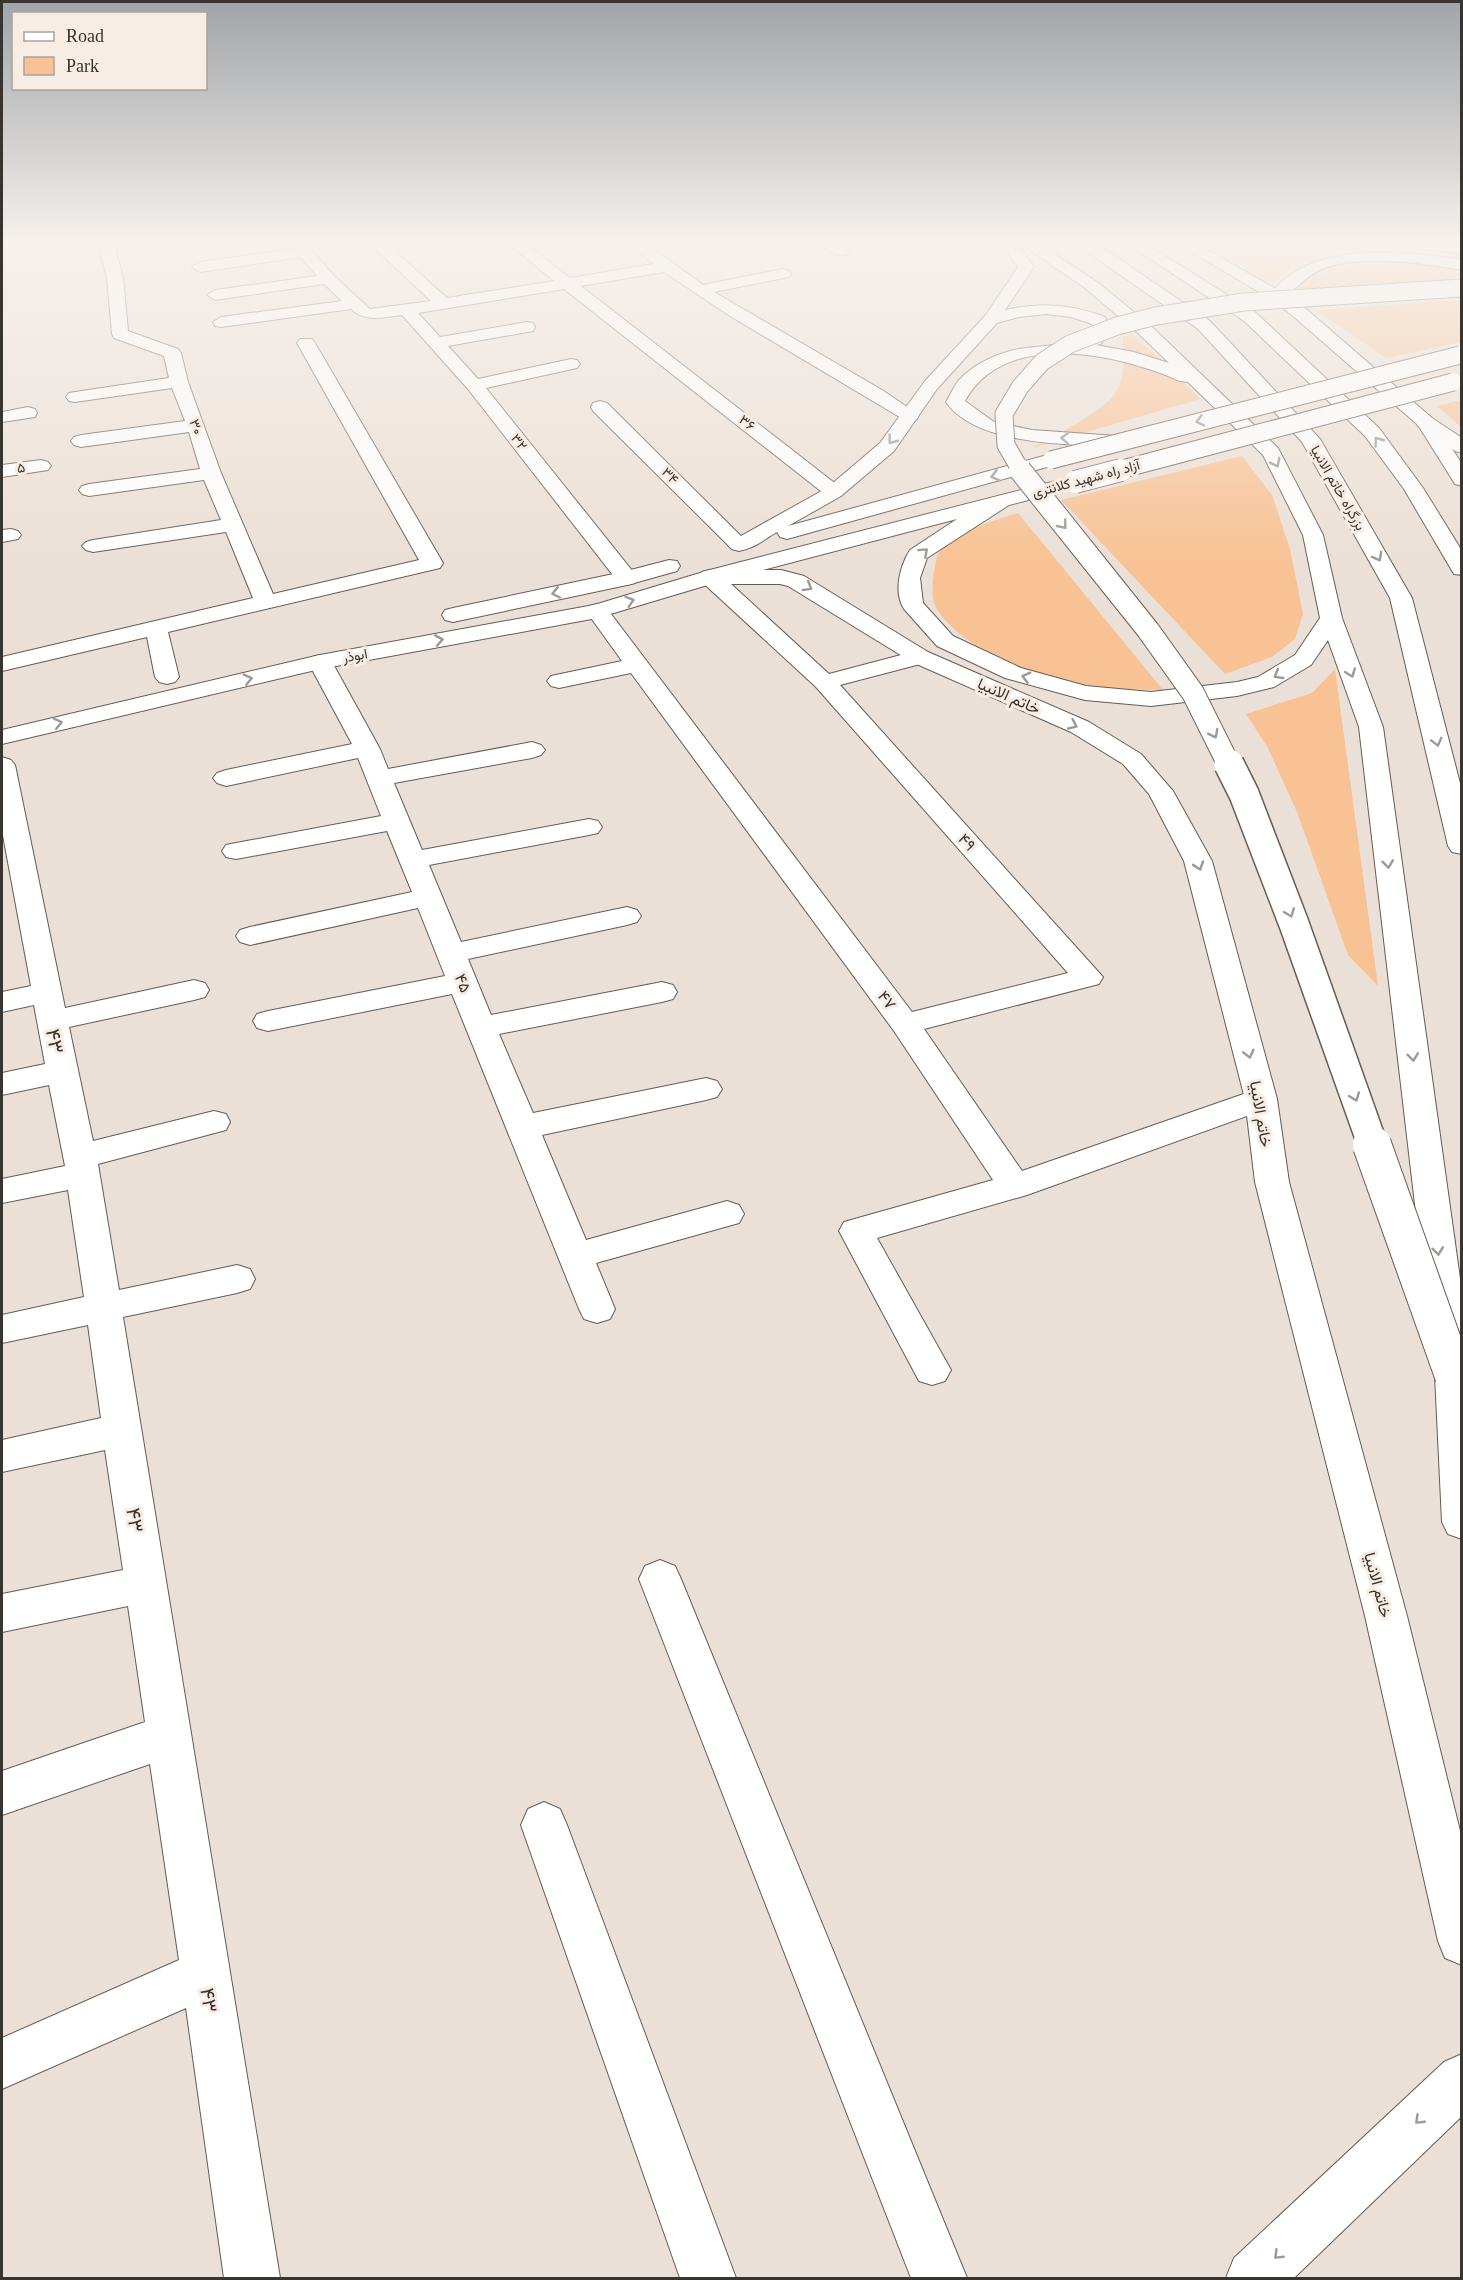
<svg xmlns="http://www.w3.org/2000/svg" width="1463" height="2280" viewBox="0 0 1463 2280" font-family="'Times New Roman',Vazirmatn,serif">
	<style>
		.green { fill: #f8c294 }
		.lines { fill: none; stroke-linecap: round; stroke-linejoin: round }
		.minor-casing { stroke: #655c54; stroke-width: 2 }
		.tertiary-casing { stroke: #655c54; stroke-width: 2 }
		.secondary-casing { stroke: #655c54; stroke-width: 2 }
		.trunk-casing { stroke: #655c54; stroke-width: 2 }
		.motorway-casing { stroke: #655c54; stroke-width: 2 }
		.minor { fill: #fff; fill-rule: evenodd }
		.tertiary { fill: #fff; fill-rule: evenodd }
		.secondary { fill: #fff; fill-rule: evenodd }
		.trunk { fill: #fff; fill-rule: evenodd }
		.motorway { fill: #fff; fill-rule: evenodd }
		.trunk-bridge-far1-casing { stroke: #655c54; stroke-width: 19; stroke-linecap: butt }
		.trunk-bridge-casing { stroke: #655c54; stroke-width: 24; stroke-linecap: butt }
		.motorway-bridge-far3-casing { stroke: #655c54; stroke-width: 19; stroke-linecap: butt }
		.motorway-bridge-far2-casing { stroke: #655c54; stroke-width: 24; stroke-linecap: butt }
		.motorway-bridge-far1-casing { stroke: #655c54; stroke-width: 32; stroke-linecap: butt }
		.motorway-bridge-casing { stroke: #655c54; stroke-width: 40; stroke-linecap: butt }
		.trunk-bridge-far1 { stroke: #fff; stroke-width: 17 }
		.trunk-bridge { stroke: #fff; stroke-width: 22 }
		.motorway-bridge-far3 { stroke: #fff; stroke-width: 17 }
		.motorway-bridge-far2 { stroke: #fff; stroke-width: 22 }
		.motorway-bridge-far1 { stroke: #fff; stroke-width: 29 }
		.motorway-bridge { stroke: #fff; stroke-width: 38 }
		.oneway { stroke: #9c9a98 }
		.labels { text-anchor: middle; dominant-baseline: central; stroke-width: 6; stroke-linejoin: round; paint-order: stroke }
		.far-street-label { font-size: 14px; fill: #383430; stroke: #f8ede4 }
		.street-label { font-size: 16px; fill: #383430; stroke: #f8ede4 }
		.near-street-label { font-size: 20px; fill: #383430; stroke: #f8ede4 }
	</style>
	<rect width="100%" height="100%" fill="#ebe0d7"/>
	<path class="green" d="M1202,244H1355L1461,256V261C1400,252 1324,238 1273,283Z
		M1373,261L1427,263L1461,269V282L1297,294L1298,283C1323,271 1346,263 1373,261Z
		M1461,300V342L1386,358L1316,310Z
		M1132,334L1166,364L1200,399L1032,448C1054,436 1109,410 1119,387C1125,372 1123,352 1123,336Z
		M1461,400H1462L1461,427L1437,406Z
		M1242,456L1272,495L1290,549L1303,614L1295,639L1272,657L1225,674L1061,500Z
		M1018,513L1163,690C1113,689 1057,686 1011,665C988,655 938,625 933,599C932,589 933,577 935,567C936,563 936,557 938,554C948,534 997,519 1018,513Z
		M1335,669L1378,986L1348,955L1297,812L1268,748L1246,714L1312,693Z"/>
	<g class="lines">
		<defs>
			<path id="minor" d="M98,244H114L123,278L128,331L178,349L181,353L188,382L221,473L273,594L419,560L297,343L300,339H312L315,343L443,563L440,568L168,632L179,677L175,682L167,684L159,682L155,677L147,637L2,671V657L253,598L226,532L93,552L86,550L82,546L86,542L93,540L221,520L204,480L89,496L82,494L79,490L82,486L89,484L200,469L189,432L81,447L74,445L71,441L74,437L81,435L185,421L172,388L75,402L69,401L66,397L69,393L75,392L169,378L164,356L114,338L112,334L107,278Z
				M290,244H306L334,276L370,309L431,301L370,244H387L447,298L554,281L509,244H526L570,278L654,264L629,244H647L703,285L783,269L789,271L791,274L789,277L714,292L882,390L919,415L917,419H903L730,316L664,272L581,286L841,488L844,492L841,496H827L564,289L418,313L440,337L527,322L533,323L535,327L533,331L448,346L478,379L571,359L577,360L580,364L577,368L486,388L638,578L635,583L627,585L619,583L468,389L402,315C383,317 366,323 351,309L221,327L215,326L213,322L221,317L342,301L324,284L215,300L207,295L215,290L317,276L301,257L200,272L192,267L200,262L294,249Z
				M818,244H837L849,252L846,255H836Z
				M600,401L607,403L746,541L750,545L746,549L739,551L732,549L593,411L591,407L593,403Z
				M28,407L35,409L37,413L35,417L2,422V412Z
				M41,460L48,462L51,466L48,470L2,477V465Z
				M11,529L18,531L21,535L18,539L2,542V530Z
				M710,570L718,572L829,674L920,650L928,652L932,657L928,662L840,685L1103,977L1099,984L924,1029L1022,1171L1261,1088L1272,1091L1277,1099L1272,1107L1027,1195L877,1238L951,1370L945,1381L932,1385L919,1381L839,1231L844,1222L993,1180L894,1031L631,673L559,688L551,686L547,681L551,676L622,661L586,611L589,606L597,604L605,606L912,1012L1068,973L816,687L702,582L699,577L702,572Z
				M320,655L328,657L332,662L380,749L388,769L532,742L541,745L545,750L541,755L532,758L394,783L422,850L589,819L598,821L602,827L598,833L589,835L429,865L461,942L627,907L637,910L641,916L637,922L627,925L468,959L491,1015L662,982L673,985L677,992L673,999L662,1002L499,1034L533,1113L706,1078L717,1081L722,1089L717,1097L706,1100L542,1135L586,1240L727,1201L739,1205L744,1214L739,1223L596,1263L615,1309L610,1319L597,1323L584,1319L579,1309L452,994L268,1031L257,1028L253,1021L257,1014L268,1011L445,976L418,908L250,945L240,942L236,936L240,930L250,927L412,892L387,831L236,859L226,857L222,851L226,845L236,843L381,816L358,758L226,786L217,783L213,778L217,773L226,770L352,744L308,662L312,657Z
				M2,757L11,760L15,765L65,1008L194,980L205,983L209,990L205,997L194,1000L69,1027L93,1141L214,1111L226,1114L230,1122L226,1130L98,1164L119,1290L237,1265L250,1269L255,1279L250,1289L237,1293L123,1317L280,2278H224L186,2008L2,2089V2038L179,1960L150,1764L2,1815V1771L145,1722L128,1606L2,1632V1594L123,1570L105,1450L2,1472V1440L101,1418L88,1325L2,1343V1315L84,1297L68,1190L2,1203V1179L65,1166L49,1085L2,1095V1073L45,1064L34,1005L2,1012V992L31,986L2,830Z
				M660,1560L675,1566L681,1579L967,2278H911L639,1579L645,1566Z
				M544,1802L560,1809L567,1825L736,2278H680L521,1825L528,1809Z"/>
			<path id="tertiary" d="M1462,2054V2116L1294,2278H1226L1234,2258L1444,2062Z"/>
			<path id="secondary" d="M1178,244H1197L1283,293L1305,308L1432,418L1462,464V486L1455,484L1418,425L1293,316L1271,299Z
				M669,560L677,561L680,566L677,571L627,585L453,622L445,620L442,615L445,610L453,608L623,572Z
				M710,570H781L804,576L928,652L1089,722L1141,754L1173,791L1212,861L1277,1099L1289,1182L1407,1616L1462,1839V1965L1445,1958L1438,1941L1365,1616L1255,1182L1245,1099L1184,861L1149,794L1123,764L1071,732L912,662L788,586L780,584H711L597,618L320,669L2,744V730L320,655L594,605Z"/>
			<path id="trunk" d="M1002,244H1018L1034,267L1005,310C1041,302 1071,304 1105,317L1110,329L1101,344L1096,345L1134,352L1169,363L1138,333L1085,288L1021,244H1039L1097,282L1150,325L1278,448L1323,535L1342,618L1383,727L1462,1293V1539L1448,1534L1442,1522L1435,1375L1359,727L1328,640L1311,665L1274,687L1237,696L1151,706L1085,700L1005,678L937,646L904,609C893,592 900,566 910,550L957,519L710,584L702,582L699,577L702,572L1075,476L1082,478L1085,482L1082,486L1009,505L927,558L920,578L923,603L953,636L1021,668L1086,686L1151,692L1237,682L1258,677L1295,655L1320,618L1303,535L1263,455L1188,382L1180,381C1119,354 1005,328 965,401L994,422L1032,430L1131,437L1134,441L1131,445L1124,447C1074,444 977,447 946,402C951,394 954,385 961,378C974,365 992,356 1010,351C1033,344 1081,349 1094,329L1092,324L1071,317L1046,314L1019,317L997,323L937,389L894,451L841,496L788,526L1051,454L1058,456L1061,460L1058,464L787,539L780,537L777,532C763,540 748,554 732,549L728,545L732,541L827,488L880,443L925,381L985,316L1018,267Z
				M1076,244H1095L1118,258L1210,321L1320,439L1412,598L1462,791V854L1452,852L1448,846L1390,598L1302,442L1198,329Z
				M1128,244H1146L1256,313L1379,428L1423,488L1462,551V575L1454,574L1451,569L1404,489L1365,436L1244,321Z
				M1357,253C1392,252 1427,254 1462,260V270C1420,263 1362,254 1322,269C1304,276 1289,298 1277,301L1269,296C1291,266 1322,258 1357,253Z
				M1425,416L1432,418L1462,438V453L1455,451L1418,426L1416,422L1418,418Z"/>
			<path id="motorway" d="M1413,244H1462V253L1421,249Z"/>
		</defs>
		<use href="#minor" class="minor-casing"/>
		<use href="#tertiary" class="tertiary-casing"/>
		<use href="#secondary" class="secondary-casing"/>
		<use href="#trunk" class="trunk-casing"/>
		<use href="#motorway" class="motorway-casing"/>
		<use href="#minor" class="minor"/>
		<use href="#tertiary" class="tertiary"/>
		<use href="#secondary" class="secondary"/>
		<use href="#trunk" class="trunk"/>
		<use href="#motorway" class="motorway"/>
		<defs>
			<path id="trunk-bridge-far1" d="M1051,460L1460,355
				M1115,471L1453,382"/>
			<path id="trunk-bridge" d="M1075,482L1121,470"/>
			<path id="motorway-bridge-far3" d="M1021,471L1006,445L1004,414L1020,387L1042,362L1070,344L1117,326L1156,316L1244,302L1462,288"/>
			<path id="motorway-bridge-far2" d="M1020,470L1148,630L1193,693L1229,765"/>
			<path id="motorway-bridge-far1" d="M1229,764L1244,794L1294,924L1373,1146"/>
			<path id="motorway-bridge" d="M1372,1145L1454,1375"/>
		</defs>
		<use href="#trunk-bridge-far1" class="trunk-bridge-far1-casing"/>
		<use href="#trunk-bridge" class="trunk-bridge-casing"/>
		<use href="#motorway-bridge-far3" class="motorway-bridge-far3-casing"/>
		<use href="#motorway-bridge-far2" class="motorway-bridge-far2-casing"/>
		<use href="#motorway-bridge-far1" class="motorway-bridge-far1-casing"/>
		<use href="#motorway-bridge" class="motorway-bridge-casing"/>
		<use href="#trunk-bridge-far1" class="trunk-bridge-far1"/>
		<use href="#trunk-bridge" class="trunk-bridge"/>
		<use href="#motorway-bridge-far3" class="motorway-bridge-far3"/>
		<use href="#motorway-bridge-far2" class="motorway-bridge-far2"/>
		<use href="#motorway-bridge-far1" class="motorway-bridge-far1"/>
		<use href="#motorway-bridge" class="motorway-bridge"/>
	</g>
	<defs><path id="oneway-chevron" d="M-2-3.5L2.5 0L-2 3.5" fill="none" stroke-width="1.6" stroke-linecap="round" stroke-linejoin="round" transform="scale(1.5)"/></defs>
	<g class="oneway">
		<use href="#oneway-chevron" transform="translate(1200 421) rotate(166)"/>
		<use href="#oneway-chevron" transform="translate(1065 438) rotate(-177)"/>
		<use href="#oneway-chevron" transform="translate(892 440) rotate(127)"/>
		<use href="#oneway-chevron" transform="translate(1378 441) rotate(-127)"/>
		<use href="#oneway-chevron" transform="translate(1276 463) rotate(63)"/>
		<use href="#oneway-chevron" transform="translate(995 476) rotate(165)"/>
		<use href="#oneway-chevron" transform="translate(1063 525) rotate(51)"/>
		<use href="#oneway-chevron" transform="translate(924 552) rotate(-42)"/>
		<use href="#oneway-chevron" transform="translate(1378 557) rotate(61)"/>
		<use href="#oneway-chevron" transform="translate(808 587) rotate(31)"/>
		<use href="#oneway-chevron" transform="translate(556 593) rotate(168)"/>
		<use href="#oneway-chevron" transform="translate(630 601) rotate(-17)"/>
		<use href="#oneway-chevron" transform="translate(439 640) rotate(-10)"/>
		<use href="#oneway-chevron" transform="translate(1351 673) rotate(70)"/>
		<use href="#oneway-chevron" transform="translate(1278 675) rotate(149)"/>
		<use href="#oneway-chevron" transform="translate(1026 677) rotate(-165)"/>
		<use href="#oneway-chevron" transform="translate(248 679) rotate(-13)"/>
		<use href="#oneway-chevron" transform="translate(58 723) rotate(-13)"/>
		<use href="#oneway-chevron" transform="translate(1073 725) rotate(25)"/>
		<use href="#oneway-chevron" transform="translate(1214 734) rotate(63)"/>
		<use href="#oneway-chevron" transform="translate(1437 742) rotate(76)"/>
		<use href="#oneway-chevron" transform="translate(1388 864) rotate(83)"/>
		<use href="#oneway-chevron" transform="translate(1199 866) rotate(71)"/>
		<use href="#oneway-chevron" transform="translate(1290 913) rotate(69)"/>
		<use href="#oneway-chevron" transform="translate(1249 1054) rotate(76)"/>
		<use href="#oneway-chevron" transform="translate(1413 1057) rotate(83)"/>
		<use href="#oneway-chevron" transform="translate(1355 1097) rotate(70)"/>
		<use href="#oneway-chevron" transform="translate(1438 1251) rotate(83)"/>
		<use href="#oneway-chevron" transform="translate(1419 2120) rotate(136)"/>
		<use href="#oneway-chevron" transform="translate(1278 2255) rotate(136)"/>
	</g>
	<linearGradient id="sky" x2="0" y2="1"><stop stop-color="#a0a4a8"/><stop offset="0.43" stop-color="#f6f1ed"/><stop offset="1" stop-color="#f6f1ed" stop-opacity="0"/></linearGradient>
	<rect width="1463" height="563" fill="url(#sky)"/>
	<g class="labels">
		<g class="far-street-label">
			<text transform="translate(747 423) rotate(38)">۳۶</text>
			<text transform="translate(196 427) rotate(71)">۳۰</text>
			<text transform="translate(519 442) rotate(52)">۳۲</text>
			<text transform="translate(21 468) rotate(-7)">۵</text>
			<text transform="translate(670 476) rotate(45)">۳۴</text>
			<text transform="translate(1086 479) rotate(-15)">آزاد راه شهید کلانتری</text>
			<text transform="translate(1338 488) rotate(60)">بزرگراه خاتم الانبیا</text>
			<text transform="translate(355 656) rotate(-10)">ابوذر</text>
		</g>
		<g class="street-label">
			<text transform="translate(1009 696) rotate(24)">خاتم الانبیا</text>
			<text transform="translate(967 842) rotate(48)">۴۹</text>
			<text transform="translate(463 983) rotate(68)">۴۵</text>
			<text transform="translate(887 1000) rotate(53)">۴۷</text>
			<text transform="translate(1261 1114) rotate(80)">خاتم الانبیا</text>
			<text transform="translate(1378 1585) rotate(75)">خاتم الانبیا</text>
		</g>
		<g class="near-street-label">
			<text transform="translate(55 1041) rotate(79)">۴۳</text>
			<text transform="translate(135 1520) rotate(81)">۴۳</text>
			<text transform="translate(209 2000) rotate(81)">۴۳</text>
		</g>
	</g>
	<rect width="1463" height="2280" fill="none" stroke="#383430" stroke-width="6"/>
	<rect x="12" y="12" width="195" height="78" fill="#f8ede4" stroke="#aba39c" stroke-width="1.5"/>
	<rect x="24" y="32" width="30" height="9" fill="#ffffff" stroke="#aba39c" stroke-width="1.5"/>
	<text x="66" y="42" font-size="18" fill="#383430">Road</text>
	<rect x="24" y="57" width="30" height="18" fill="#f8c294" stroke="#aba39c" stroke-width="1.5"/>
	<text x="66" y="72" font-size="18" fill="#383430">Park</text>
</svg>
